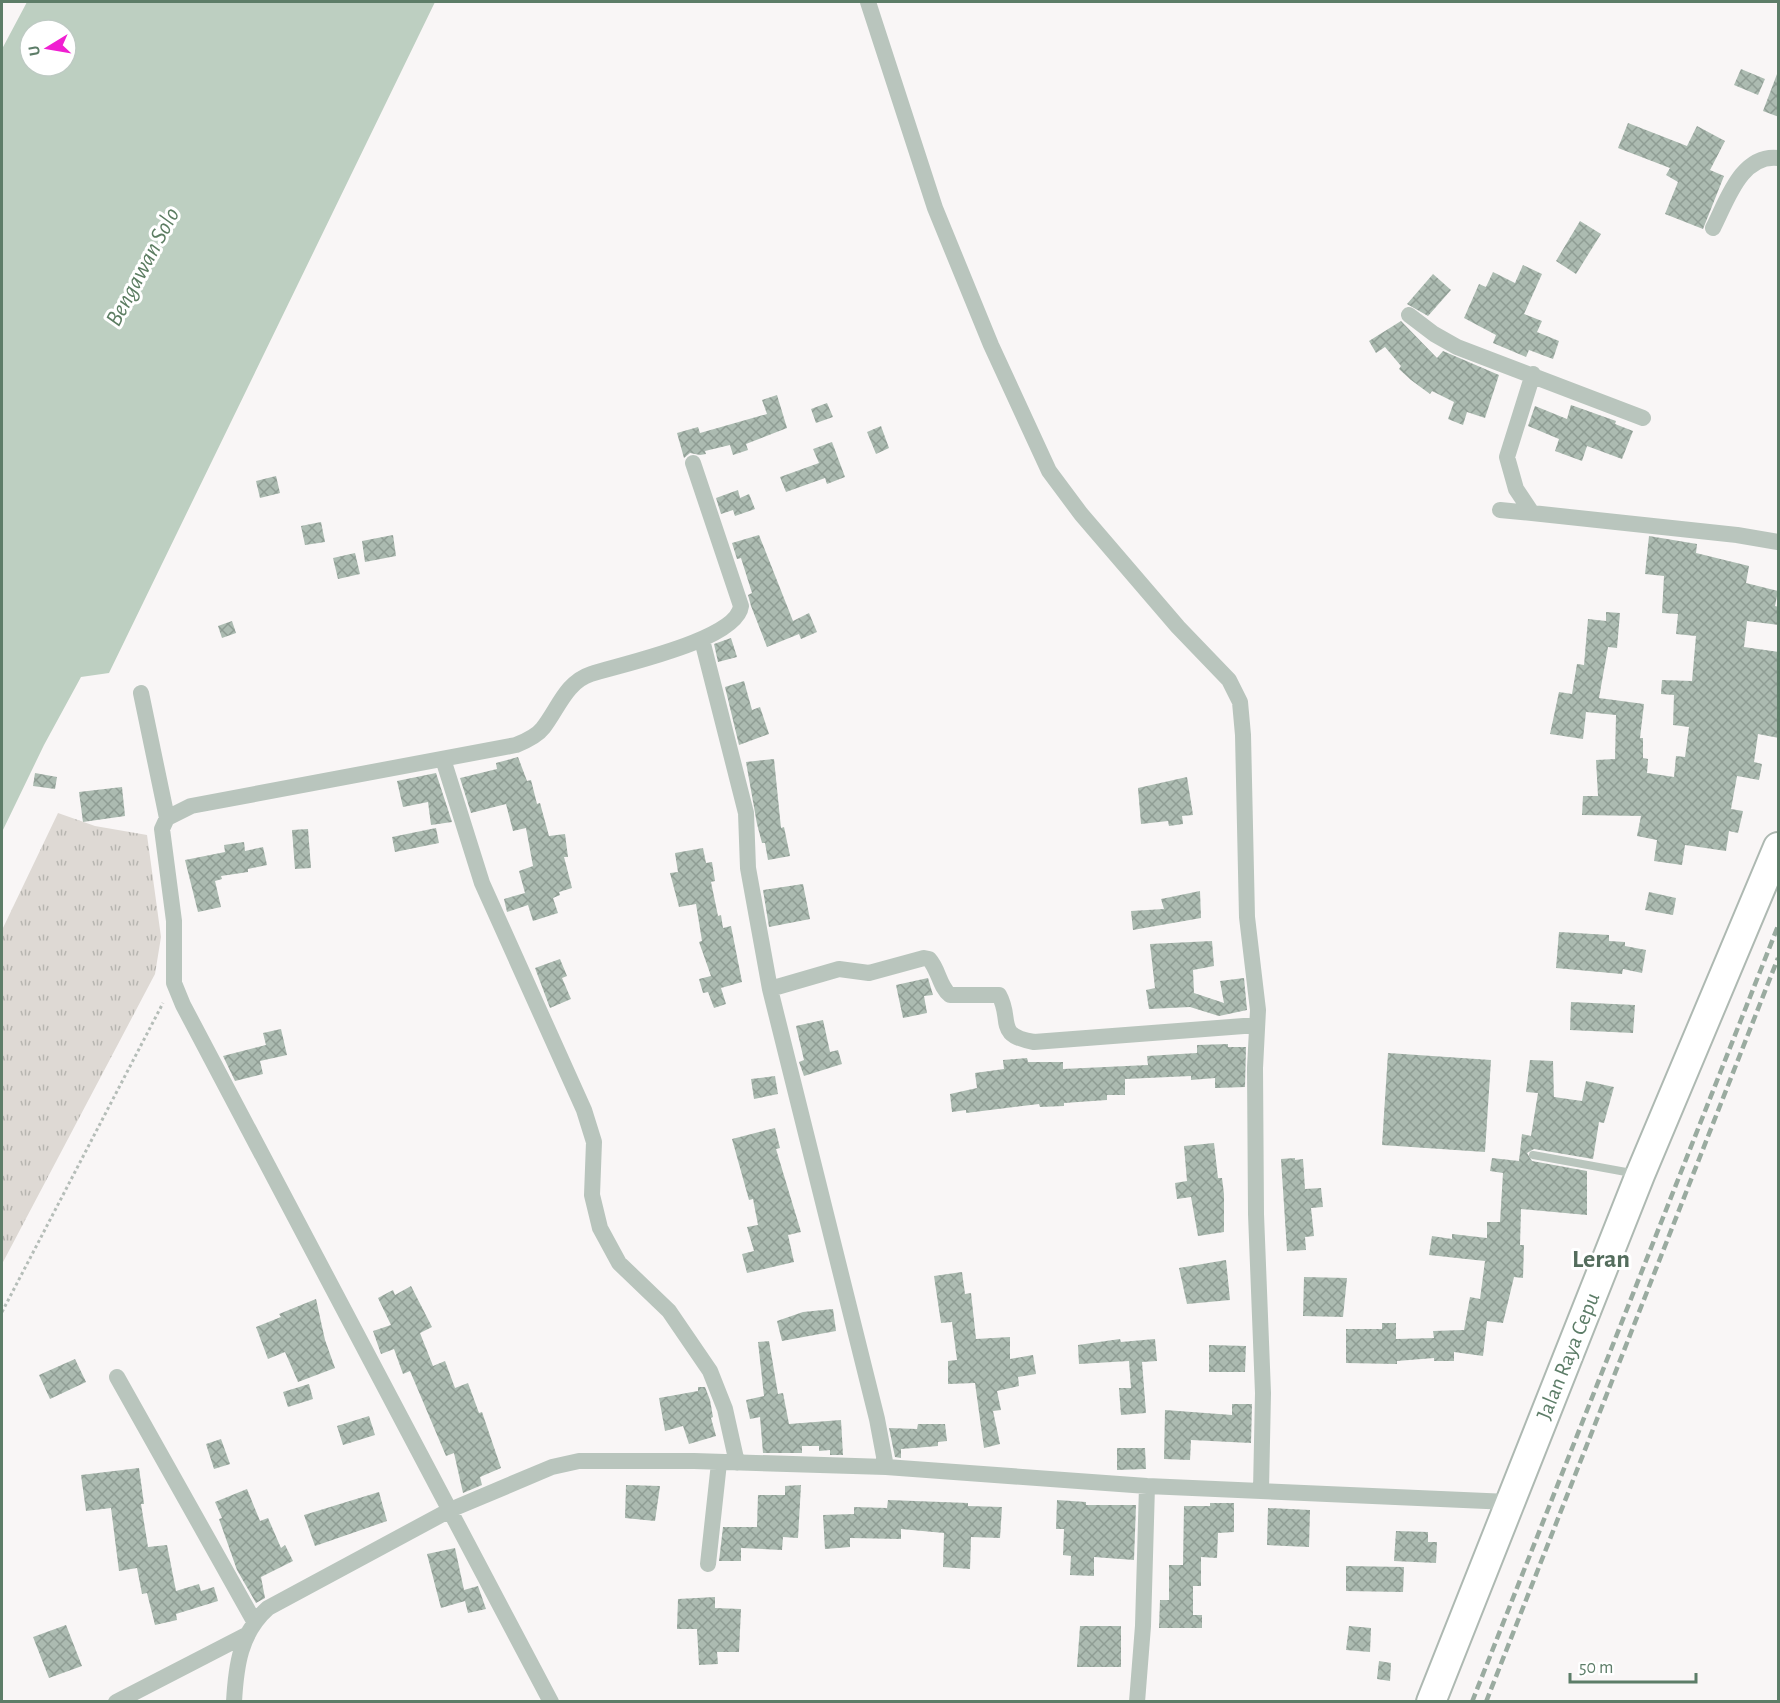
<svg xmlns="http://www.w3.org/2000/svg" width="1780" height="1703" viewBox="0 0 1780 1703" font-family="'Alegreya Sans',sans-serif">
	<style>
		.grass { fill: url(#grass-tufts) }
		.water { fill: #bdcfc1; fill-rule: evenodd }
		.building { fill: url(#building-cross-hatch) }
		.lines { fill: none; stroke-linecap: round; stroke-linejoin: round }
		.highway-casing { stroke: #aeb9b2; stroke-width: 32 }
		.path { stroke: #b5bdb8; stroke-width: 3; stroke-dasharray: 3 3; stroke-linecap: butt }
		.lane { stroke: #b9c5bd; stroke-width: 8 }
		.street { stroke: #b9c5bd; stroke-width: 16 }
		.highway { stroke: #fff; stroke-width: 28 }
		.rail { stroke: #9aaba0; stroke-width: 4.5; stroke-dasharray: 9 4.5; stroke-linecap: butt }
		.labels { text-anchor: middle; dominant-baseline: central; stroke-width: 6; stroke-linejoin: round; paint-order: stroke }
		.street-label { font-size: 22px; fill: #5d7d68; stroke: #fff }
		.water-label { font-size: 24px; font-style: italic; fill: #5c7d62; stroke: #fff }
		.quarter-label { font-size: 26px; font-weight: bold; fill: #546d5d; stroke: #fff }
	</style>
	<defs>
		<pattern id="grass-tufts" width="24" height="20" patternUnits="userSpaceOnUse" patternTransform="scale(1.5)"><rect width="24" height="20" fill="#ded9d4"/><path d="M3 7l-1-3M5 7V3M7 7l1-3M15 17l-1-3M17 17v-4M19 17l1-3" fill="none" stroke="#b7b5b0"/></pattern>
		<pattern id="building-cross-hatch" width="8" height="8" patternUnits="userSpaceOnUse" patternTransform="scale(1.5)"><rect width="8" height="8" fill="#acbbb1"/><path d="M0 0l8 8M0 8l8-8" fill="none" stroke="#8f9d94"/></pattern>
	</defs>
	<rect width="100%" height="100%" fill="#f9f6f6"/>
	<path class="grass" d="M58,813L95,826L147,835L161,937L155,974L2,1264V930Z"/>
	<path class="water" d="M27,2H435L109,673L81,677L44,745L2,832V49ZM30,30H66V66H30Z"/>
	<path class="building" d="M1741,69L1765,79L1758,95L1734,85Z
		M1777,74H1779V117L1763,111Z
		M1628,123L1687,146L1697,126L1725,141L1710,170L1724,176L1703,229L1665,214L1678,182L1666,175L1670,168L1618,148Z
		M1580,221L1601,234L1576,274L1556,261Z
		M1523,265L1542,274L1524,314L1542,321L1537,332L1559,341L1553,359L1529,350L1526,357L1493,343L1496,335L1464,318L1479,284L1486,287L1493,272L1515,283Z
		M1433,274L1451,290L1428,316L1407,304Z
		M1401,321L1437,358L1443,351L1499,375L1485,418L1467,412L1463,425L1448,419L1454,402L1432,391L1430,394L1411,380L1399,369L1401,366L1385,347L1376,353L1369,341Z
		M777,395L787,428L746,444L748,450L733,455L730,445L705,451L706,454L700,455L690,453L684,458L677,433L698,427L700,433L767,414L762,400Z
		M827,403L833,417L816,423L811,409Z
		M1571,405L1616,421L1615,424L1633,431L1622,459L1587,446L1582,461L1555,451L1559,439L1528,426L1535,406L1567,419Z
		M881,426L889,448L876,454L867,432Z
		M832,442L845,477L827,484L825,478L786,492L780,477L819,463L813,449Z
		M276,476L280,493L260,498L256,481Z
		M738,490L740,498L749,494L755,509L735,516L733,510L721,514L716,498Z
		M321,522L325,542L305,545L301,526Z
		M393,535L396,556L365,562L362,541Z
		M759,535L793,621L809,613L817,632L801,639L799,634L767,647L751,606L748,595L752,593L741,558L737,559L732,543Z
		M1649,536L1697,544L1696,553L1749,566L1746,583L1778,591L1775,606L1779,607V625L1747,621L1744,647L1779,652V738L1758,734L1754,762L1762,764L1759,780L1737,776L1731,809L1743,811L1738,833L1729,831L1726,851L1685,845L1682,865L1654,861L1657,840L1637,836L1641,816L1582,815L1583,796H1598L1596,760L1615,759L1616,715L1586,712L1583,739L1550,734L1559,692L1572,694L1577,664L1584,665L1588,619L1606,621V612L1620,613L1617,648L1608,647L1599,698L1644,704L1640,738H1643V758L1648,759L1647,773L1674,777L1676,756L1685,757L1689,727L1673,725L1674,695L1661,694L1662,680L1692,681L1696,636L1676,634L1678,614L1662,613L1664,576L1645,574Z
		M355,553L360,574L338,579L333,558Z
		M232,621L236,633L222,638L218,626Z
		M731,638L737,657L718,662L714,644Z
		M744,681L752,710L760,707L769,734L739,745L725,687Z
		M518,757L527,781L531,780L537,804L540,803L549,836L565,834L568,857H564L572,888L559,892L560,895L553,898L558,913L533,921L528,905L507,912L504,899L525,893L519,871L533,866L526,828L513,831L506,804L471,813L460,778L497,769L496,763Z
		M774,759L781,828L784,827L790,856L768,860L765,843H762L757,824L746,762Z
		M35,773L57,777L55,789L33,786Z
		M436,773L452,822L431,825L428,802L403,807L397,781Z
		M1187,777L1193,815L1182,816L1183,824L1169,826L1168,821L1141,824L1138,788Z
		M122,787L125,816L83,822L79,792Z
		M436,828L439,843L395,852L392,837Z
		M308,829L311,868L295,869L292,830Z
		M244,842L245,851L263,847L267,865L248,869V872L221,876L222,879L215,881L221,907L198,912L185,860L225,852L224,845Z
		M703,848L706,863L712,862L715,881L711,882L718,916L721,915L723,928L731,926L742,982L721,988L726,1004L714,1008L708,992L703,993L699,979L711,976L699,942L702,941L696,904L679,907L670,873L678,872L675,853Z
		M803,884L810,919L769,927L763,890Z
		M1200,891L1201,918L1133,930L1131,911L1164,909L1161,899Z
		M1649,892L1676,898L1673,915L1645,910Z
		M1559,932L1609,935V941L1625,942V946L1646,950L1642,973L1623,969L1622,974L1556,968Z
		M1212,941L1214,966L1193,970L1194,993L1224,1003L1220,981L1244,978L1247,1010L1219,1016L1190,1007L1149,1009L1146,990L1155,988L1150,944Z
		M560,959L567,976L562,978L571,999L550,1008L535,968Z
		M928,978L933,995L924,996L927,1013L903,1018L896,985Z
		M1571,1002L1635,1005L1633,1033L1570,1030Z
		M823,1020L830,1052L838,1050L842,1064L804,1076L799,1062L804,1060L796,1026Z
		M281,1029L287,1055L260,1061L263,1074L235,1081L223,1056L266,1045L263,1033Z
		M1228,1044V1047H1246L1245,1087L1215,1088V1078L1191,1080V1076L1125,1079V1095H1107V1100L1064,1103V1106L1040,1107L1039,1104L966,1113V1110L952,1112L950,1094L977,1088L975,1073L1004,1069L1003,1060L1027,1058L1028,1062H1063V1069L1148,1065L1147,1056L1197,1053V1045Z
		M1388,1053L1491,1060L1485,1152L1382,1145Z
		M1530,1060L1553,1061L1554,1097L1582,1101L1586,1081L1614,1087L1604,1123L1599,1122L1593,1159L1534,1149L1527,1153L1532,1161L1587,1171V1215L1521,1209L1520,1245H1524L1523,1278L1514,1277L1503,1323L1487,1321L1483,1356L1454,1352V1361H1434V1358L1397,1361V1364L1346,1363V1329H1382V1323H1396V1339L1434,1338L1433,1331L1464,1330L1470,1297L1480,1299L1485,1261L1429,1255L1432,1236L1452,1239V1234L1487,1238V1222H1500L1503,1173L1490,1171L1492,1158L1519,1161L1522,1134L1531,1136L1538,1093L1526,1092Z
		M775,1076L778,1094L754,1099L751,1079Z
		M775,1128L780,1148L776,1149L801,1232L788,1235L794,1262L747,1273L742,1254L754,1251L747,1227L758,1225L753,1199L749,1200L732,1139Z
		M1214,1143L1218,1178H1222L1224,1194V1232L1198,1236L1191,1197L1177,1199L1175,1183L1187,1181L1184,1146Z
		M1295,1158V1160L1303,1159L1305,1189L1321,1188L1323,1207L1311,1208L1314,1236L1305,1237L1306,1250L1287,1251L1281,1159Z
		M1226,1260L1230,1300L1187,1304L1179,1268Z
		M962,1272L965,1294L971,1293L976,1339L1010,1337V1359L1033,1355L1036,1374L1018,1377L1019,1386L997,1391L1001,1410L993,1411L1000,1444L984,1448L975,1383L948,1384V1361L957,1360L952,1322L941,1323L934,1276Z
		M1304,1277L1347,1278L1343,1317L1303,1316Z
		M411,1286L432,1327L420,1333L433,1366L445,1361L455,1388L468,1383L479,1413L482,1412L501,1468L480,1477L482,1485L463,1493L454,1453L446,1456L410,1371L403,1374L394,1349L381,1354L373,1331L391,1325L378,1298L393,1290L395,1295Z
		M316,1299L325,1340L335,1368L298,1382L285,1352L268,1359L256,1327L281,1317L279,1314Z
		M833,1309L836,1331L782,1341L777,1321L803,1312Z
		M1120,1339L1121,1342L1155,1339L1157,1361L1142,1362L1146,1413L1121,1415L1119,1388H1131L1129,1361L1079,1364L1078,1345Z
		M769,1341L778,1394L783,1393L789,1424L841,1420L843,1455H830V1450L819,1451V1446H802V1453H763L760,1417L750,1419L746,1400L764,1396L758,1342Z
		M1209,1345L1246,1346L1245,1372H1209Z
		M75,1359L86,1382L50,1399L39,1375Z
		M309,1384L313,1399L288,1407L283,1392Z
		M698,1387H705L710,1400L713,1417L711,1418L716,1436L689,1444L683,1426L665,1431L659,1398L698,1391Z
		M1232,1404H1252L1251,1443L1191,1440L1190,1460L1164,1459L1165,1410L1232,1415Z
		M369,1416L375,1435L343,1445L337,1426Z
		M918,1424H945L947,1441L938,1442V1446L901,1449V1458L895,1457L889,1428L917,1429Z
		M221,1439L230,1464L214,1469L206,1444Z
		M1117,1448H1145L1146,1469L1117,1470Z
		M139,1468L144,1504H141L148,1547L167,1545L176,1591L199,1584L201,1591L214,1587L218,1601L176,1614L177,1620L155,1625L147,1593L142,1594L137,1568L119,1571L111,1508L86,1511L81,1475Z
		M626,1485L660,1486L655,1521L625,1518Z
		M801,1485L798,1538L783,1537L782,1550L741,1548V1561H719L723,1527H757L758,1495H785V1486Z
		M247,1489L260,1521L268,1518L281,1548L285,1545L293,1561L261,1577L265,1598L256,1603L237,1570L219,1519L222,1518L215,1502Z
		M379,1492L387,1521L315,1546L304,1515Z
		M888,1500L968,1503V1506L1002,1507L1000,1538L971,1537L970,1569L943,1567L944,1533L901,1529V1539L850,1538V1547L825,1549L823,1515L854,1514V1507L887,1508Z
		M1057,1500L1086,1502V1505H1136L1134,1560L1094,1557V1576L1070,1575L1071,1556L1063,1555L1064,1529H1056Z
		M1210,1503H1234V1532L1218,1533L1217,1558L1201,1557V1586H1193V1615H1202V1628H1159L1160,1600H1169V1565H1183L1184,1506H1210Z
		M1268,1508L1310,1510L1309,1547L1267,1545Z
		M1396,1531L1428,1532V1542H1437L1436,1563L1394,1561Z
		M455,1548L464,1590L478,1586L486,1609L468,1613L465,1601L441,1608L427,1554Z
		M1346,1566L1404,1567L1403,1592L1346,1591Z
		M715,1597V1608L741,1609L739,1652H717L718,1664L699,1665L697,1629H677L678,1599Z
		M66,1625L82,1666L49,1678L33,1637Z
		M1080,1626H1121V1667H1077Z
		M1349,1626L1371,1628L1370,1652L1346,1650Z
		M1379,1661L1391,1663L1390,1681L1377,1679Z"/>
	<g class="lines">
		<defs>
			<path id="highway" d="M1431,1702L1640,1175L1778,847"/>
		</defs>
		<use href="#highway" class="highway-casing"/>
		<path class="path" d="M2,1312L163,1003"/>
		<path class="lane" d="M1533,1155L1637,1174"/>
		<path class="street" d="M868,2L935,208L991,345L1049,471L1081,514L1178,627L1229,680L1240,702L1243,735L1247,917L1258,1010L1255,1068L1256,1214L1263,1393L1261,1490
			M1713,228C1727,201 1741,154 1778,158
			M1409,315L1434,334L1457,347L1643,418
			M1533,374L1507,457L1516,489L1532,513L1737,535L1778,542
			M1500,510L1532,513
			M702,640L746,813L748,868L770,989L877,1419L886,1467
			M141,693L167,818
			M443,759L482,883L584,1110L594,1142L592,1195L600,1228L619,1263L669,1311L710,1371L725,1409L737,1463
			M770,989L839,969L869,973L924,958L929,959C939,970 939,986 950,995H999C1013,1020 994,1035 1034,1042L1257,1025
			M117,1377L254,1621
			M708,1564L719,1463
			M116,1702L246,1635
			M234,1702C236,1666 240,1633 268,1608L450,1510L552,1467L579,1461H694L886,1467L1147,1486L1509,1502
			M551,1702L183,1005L174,983V921L162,829L167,818L191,806L516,745C526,741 537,736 543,728C558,709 566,682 591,674C622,664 737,640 741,606L693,463
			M1137,1702L1143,1626L1147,1486"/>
		<use href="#highway" class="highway"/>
		<path class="rail" d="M1472,1702L1778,926
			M1486,1702L1778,958"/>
	</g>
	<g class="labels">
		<g class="street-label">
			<text transform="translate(1568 1356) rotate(-68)">Jalan Raya Cepu</text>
		</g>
		<g class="water-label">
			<text transform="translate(143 267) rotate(-62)">Bengawan Solo</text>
		</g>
		<g class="quarter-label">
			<text x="1601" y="1259">Leran</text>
		</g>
	</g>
	<rect width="1780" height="1703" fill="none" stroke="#5d7d68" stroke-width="6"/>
	<g transform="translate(48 48) rotate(259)"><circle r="28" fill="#ffffff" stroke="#becbc3" stroke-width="1.5"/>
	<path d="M0-4.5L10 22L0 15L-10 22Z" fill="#f01fd1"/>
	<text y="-9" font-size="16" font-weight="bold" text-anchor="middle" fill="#5d7d68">U</text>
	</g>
	<path d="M1570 1673v9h126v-9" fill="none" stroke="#5d7d68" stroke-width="3"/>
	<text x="1579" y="1673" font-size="18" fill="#5d7d68" stroke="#ffffff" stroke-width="4.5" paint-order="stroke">50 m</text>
</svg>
